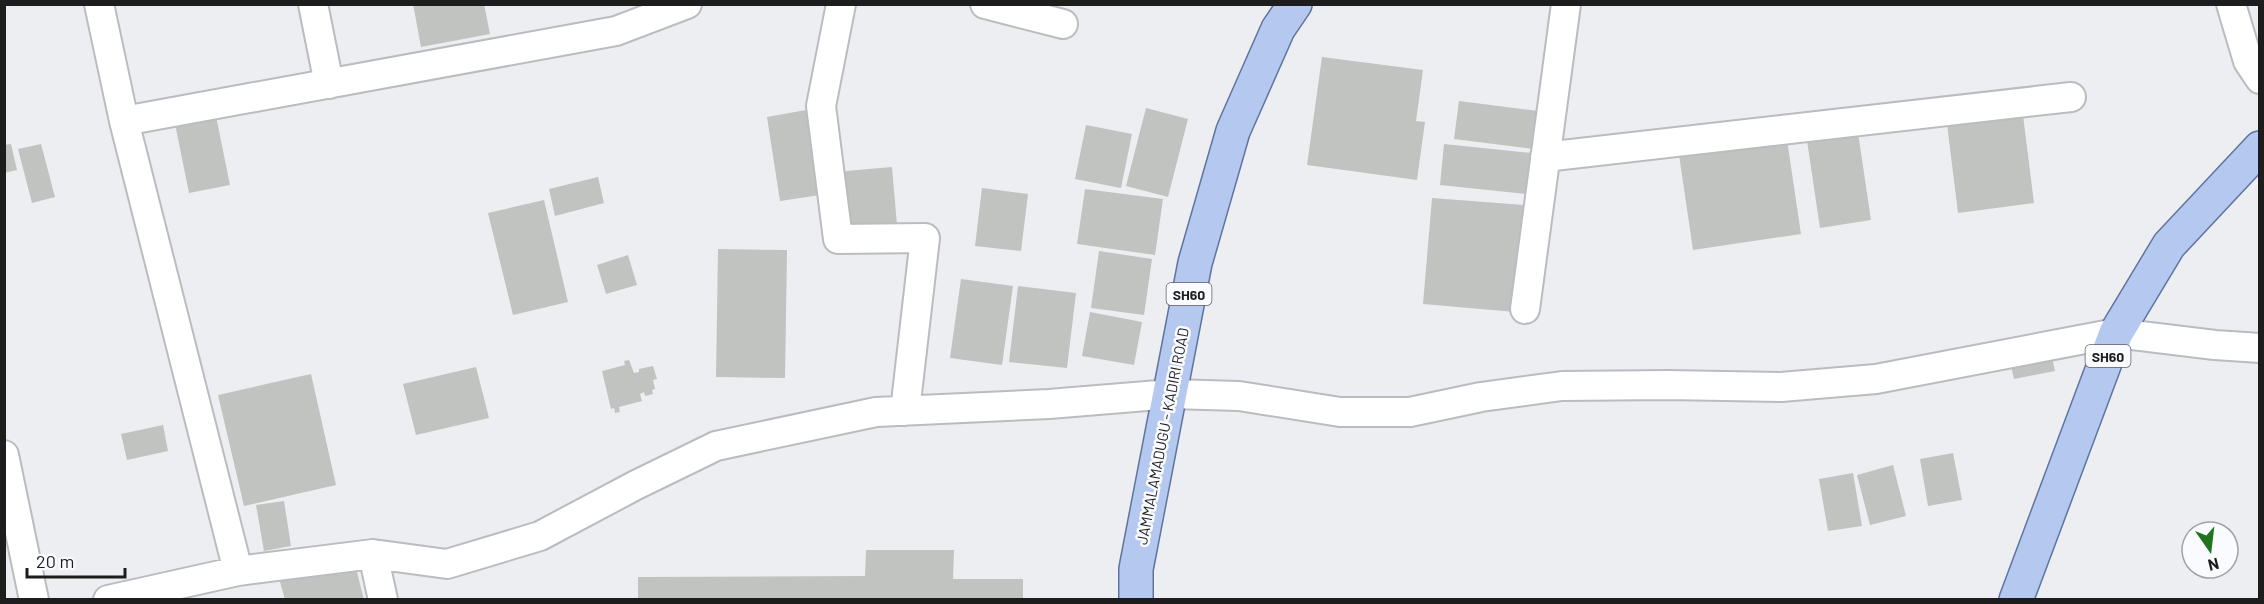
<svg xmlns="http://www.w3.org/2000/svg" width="2264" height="604" viewBox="0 0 2264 604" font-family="Barlow,sans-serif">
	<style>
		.building { fill: #c1c3c1 }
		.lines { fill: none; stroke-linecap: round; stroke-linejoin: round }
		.minor-casing { stroke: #babcbf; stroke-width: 32 }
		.primary-casing { stroke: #5f749f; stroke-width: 36 }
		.minor { stroke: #fff; stroke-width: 28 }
		.primary { stroke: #b5c8ef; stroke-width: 33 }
		.labels { text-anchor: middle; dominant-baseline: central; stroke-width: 5; stroke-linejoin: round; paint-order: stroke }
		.shield { fill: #fafbff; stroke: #5f6062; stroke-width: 1.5 }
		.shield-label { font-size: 14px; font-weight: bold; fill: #1d1d1e }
		.street-label { font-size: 15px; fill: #1d1d1e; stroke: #fafbff }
	</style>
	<rect width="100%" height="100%" fill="#eceef1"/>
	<path class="building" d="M413,4H484L490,34L421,47Z
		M1322,57L1423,70L1416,121L1425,122L1417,180L1307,165Z
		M1459,101L1539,111L1534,149L1454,139Z
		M2022,107L2034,203L1958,213L1946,116Z
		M1146,108L1188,119L1168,197L1126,186Z
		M806,110L820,195L780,201L767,117Z
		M215,111L230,185L189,193L174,119Z
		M1086,125L1132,134L1121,188L1075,179Z
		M1857,126L1871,220L1820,228L1806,134Z
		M1786,133L1801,234L1693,250L1678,148Z
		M11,144L17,170L4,173V145Z
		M41,144L55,197L32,203L18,149Z
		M1444,144L1540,154L1536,195L1440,185Z
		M892,167L897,225L840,229L835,172Z
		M598,177L604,203L555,216L549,189Z
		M982,188L1028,194L1021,251L975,246Z
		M1085,189L1163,199L1155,255L1077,244Z
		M1432,198L1524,205L1515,312L1423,304Z
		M544,200L568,302L513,315L488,213Z
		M718,249L787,250L785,378L716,377Z
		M1099,251L1152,259L1144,315L1091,308Z
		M628,255L637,285L606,294L597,265Z
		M961,279L1013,286L1002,365L950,358Z
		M1018,286L1076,293L1067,368L1009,362Z
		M1090,312L1142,322L1134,365L1082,356Z
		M2049,344L2055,371L2014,379L2008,352Z
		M629,360L634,373L639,372V369L653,366L657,379L653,380L655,389L652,390L653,394L645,396L644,392L640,394L642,401L619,407L620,412L615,413L614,408L611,409L602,371L625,365L624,361Z
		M476,367L489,418L416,435L403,384Z
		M311,374L336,485L244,506L218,395Z
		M163,425L168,451L127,460L121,434Z
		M1953,453L1962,500L1928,506L1920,459Z
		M1893,465L1906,516L1870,525L1857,475Z
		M1853,473L1862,526L1828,531L1819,479Z
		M284,501L291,546L264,551L256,505Z
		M866,550H954L953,579H1023V600H638V577L865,576Z
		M354,560L364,600H285L279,578Z"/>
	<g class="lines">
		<defs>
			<path id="minor" d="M99,4L124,121L238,571
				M313,4L329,84
				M841,4L821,106L838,239L925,238L905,411
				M985,4L1063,24
				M2231,4L2248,61L2260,79
				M124,121L616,31L687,4
				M1545,157L2071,97
				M1525,309L1566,4
				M4,455L34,600
				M373,554L383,600
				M108,600L238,571L373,554L447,564L540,536L636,485L716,446L876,412L1049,404L1171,394L1239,396L1340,412H1410L1481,397L1562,386L1668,385L1781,387L1876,379L2116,333L2215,345L2260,348"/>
			<path id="primary" d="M1136,600V569L1195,263L1233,131L1278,29L1295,4
				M2016,600L2116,333L2169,245L2260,148"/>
		</defs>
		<use href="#minor" class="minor-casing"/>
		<use href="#primary" class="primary-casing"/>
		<use href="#minor" class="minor"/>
		<use href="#primary" class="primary"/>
	</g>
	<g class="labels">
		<g class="shield">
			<rect x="1166.5" y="283" width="45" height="22" rx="4.5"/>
			<rect x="2085.5" y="345" width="45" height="22" rx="4.5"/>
		</g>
		<g class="shield-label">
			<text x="1189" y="294">SH60</text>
			<text x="2108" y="356">SH60</text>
		</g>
		<g class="street-label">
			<text transform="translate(1162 436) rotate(-79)">JAMMALAMADUGU - KADIRI ROAD</text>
		</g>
	</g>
	<rect width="2264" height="604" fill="none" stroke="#1d1d1e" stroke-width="12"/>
	<g transform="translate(2210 550) rotate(166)"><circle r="28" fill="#fafbff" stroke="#a2a2a5" stroke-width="1.5"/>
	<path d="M0-4.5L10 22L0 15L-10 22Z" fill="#20741f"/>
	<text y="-9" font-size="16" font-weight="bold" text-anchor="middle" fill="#1d1d1e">N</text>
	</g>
	<path d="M27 568v9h98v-9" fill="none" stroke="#1d1d1e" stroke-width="3"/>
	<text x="36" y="568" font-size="18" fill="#1d1d1e" stroke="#fafbff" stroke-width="4.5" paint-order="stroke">20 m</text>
</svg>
